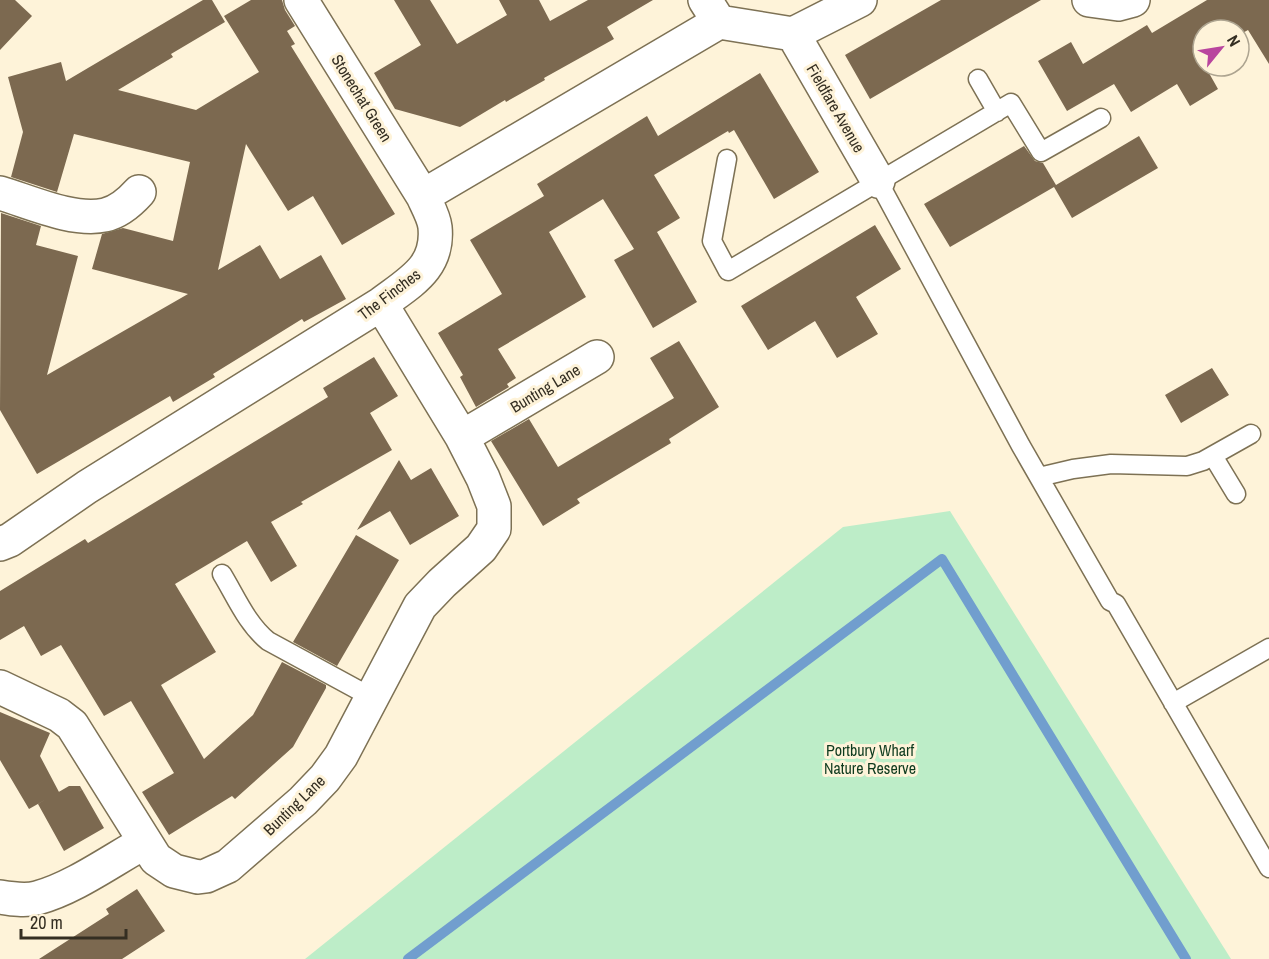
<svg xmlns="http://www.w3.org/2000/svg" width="1269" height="959" viewBox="0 0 1269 959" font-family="'Archivo Narrow',sans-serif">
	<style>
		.green { fill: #bdedc8 }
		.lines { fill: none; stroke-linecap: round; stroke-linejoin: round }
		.stream { stroke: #719ece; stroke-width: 10 }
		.building { fill: #7c6950 }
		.lane-casing { stroke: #7d7154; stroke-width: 21 }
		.street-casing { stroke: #7d7154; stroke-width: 36 }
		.lane { stroke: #fff; stroke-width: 18 }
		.street { stroke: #fff; stroke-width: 33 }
		.labels { text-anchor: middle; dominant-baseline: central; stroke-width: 6; stroke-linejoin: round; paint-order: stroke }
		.street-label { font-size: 16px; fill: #342e22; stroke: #fef3d9 }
		.park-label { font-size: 16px; fill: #0e3a1e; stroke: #fef3d9 }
	</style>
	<rect width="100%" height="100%" fill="#fef3d9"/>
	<path class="green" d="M950,511L1231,959H305L843,527Z"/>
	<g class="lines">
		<path class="stream" d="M408,959L942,559L1186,959"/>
	</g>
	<path class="building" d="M0,0H15L32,16L0,50Z
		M203,0H212L225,22L171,54L173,57L118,90L196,110L259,72L224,16L251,0H282L285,10L295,26L287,31L295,44L291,46L395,214L342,245L313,196L288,211L246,144L218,270L260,245L280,279L321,255L346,299L304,322L302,319L213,374L215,377L173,402L170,396L37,474L0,410L1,213L41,226L36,245L78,256L47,375L188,294L92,269L102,234L123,228L173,241L190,162L74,134L57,192L11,177L23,132L8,77L61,62L66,81Z
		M394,0H430L457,44L507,15L499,0H539L550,21L588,0H653L607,27L614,39L544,78L545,80L506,102L505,100L460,127L395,109L374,73L421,45Z
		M941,0H1041L870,99L845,55Z
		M1207,0H1269V64L1248,30L1239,35V30H1203V57L1200,58L1203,66H1205L1218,89L1190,106L1177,84L1131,112L1114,84L1067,111L1038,61L1071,42L1083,64L1147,25L1152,33Z
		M760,73L819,172L774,199L734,130L729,133L728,131L654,175L680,218L657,232L697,302L653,328L614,260L634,249L603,199L549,232L586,297L498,349L516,378L507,384L509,387L476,407L460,377L463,375L438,333L502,294L470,240L544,196L537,184L647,116L658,136Z
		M1139,136L1158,168L1072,218L1054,187L950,247L924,204L1024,146L1035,161L1043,163L1056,185Z
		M875,225L901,269L856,297L878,334L837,358L815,321L768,350L741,306Z
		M679,341L719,407L669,439L671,443L577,499L580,503L543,526L491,441L529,419L558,467L674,398L650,358Z
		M374,357L398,396L370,413L392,450L301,502L303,504L271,522L297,566L271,582L247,541L175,584L216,652L161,685L204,759L253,715L282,662L326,685V688L293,747L235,799L232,796L169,835L142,792L174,773L131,701L104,716L61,645L41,656L24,626L0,640V591L85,539L88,543L328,397L323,388Z
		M1212,368L1229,395L1181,423L1165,395Z
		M399,460L411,480L431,468L459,516L410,545L390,511L357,530Z
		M356,535L399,560L337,666L293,642Z
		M0,712L50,733L40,756L59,792L29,809L0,760Z
		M69,786H80L104,828L64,851L38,804Z
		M137,889L165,931L122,959H39L109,914L106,909Z"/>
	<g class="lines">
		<defs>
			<path id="lane" d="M978,79L997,112
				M727,159L712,241L728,271L1011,103L1041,152L1101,118
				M878,181L1021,446L1110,601L1116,604L1269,868
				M1213,456L1236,494
				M1039,477L1073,469L1111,464L1187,466L1203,461L1251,434
				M222,574C236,597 247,624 268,641L371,697
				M1173,703L1269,648"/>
			<path id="street" d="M301,0L423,196
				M705,0L719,22L793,34L860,0
				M1089,0L1118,4L1133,0
				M793,34L878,181
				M0,193C30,202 74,222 105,215C118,212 130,202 139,192
				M462,437L597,357
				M0,544L10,540L87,487L381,304C410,282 439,268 435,227C434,217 427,205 423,196L719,22
				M0,687L59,715L72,725L156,859L174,871L198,877L206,876L228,866L303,801L325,778L341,756L420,606L442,583L481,548L494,529V506L483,478L462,437L381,304
				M0,897C12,899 25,901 37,898C74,888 112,860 145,842"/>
		</defs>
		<use href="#lane" class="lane-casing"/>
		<use href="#street" class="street-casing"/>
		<use href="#lane" class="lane"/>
		<use href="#street" class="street"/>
	</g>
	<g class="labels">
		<g class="street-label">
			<text transform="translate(362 98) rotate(58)">Stonechat Green</text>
			<text transform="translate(836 108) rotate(60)">Fieldfare Avenue</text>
			<text transform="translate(389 294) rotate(-37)">The Finches</text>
			<text transform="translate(545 388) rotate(-31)">Bunting Lane</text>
			<text transform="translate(294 805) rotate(-44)">Bunting Lane</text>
		</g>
		<g class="park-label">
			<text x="870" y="750">Portbury Wharf<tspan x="870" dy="18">Nature Reserve</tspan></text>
		</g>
	</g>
	<g transform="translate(1221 48) rotate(60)"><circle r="28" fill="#fef3d9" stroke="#ada490" stroke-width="1.5"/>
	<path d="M0-4.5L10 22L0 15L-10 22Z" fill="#b9459e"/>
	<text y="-9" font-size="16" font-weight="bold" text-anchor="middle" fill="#342e22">N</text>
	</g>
	<path d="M21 929v9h105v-9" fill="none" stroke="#342e22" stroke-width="3"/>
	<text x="30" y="929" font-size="18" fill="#342e22" stroke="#fef3d9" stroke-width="4.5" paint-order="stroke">20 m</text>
</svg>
